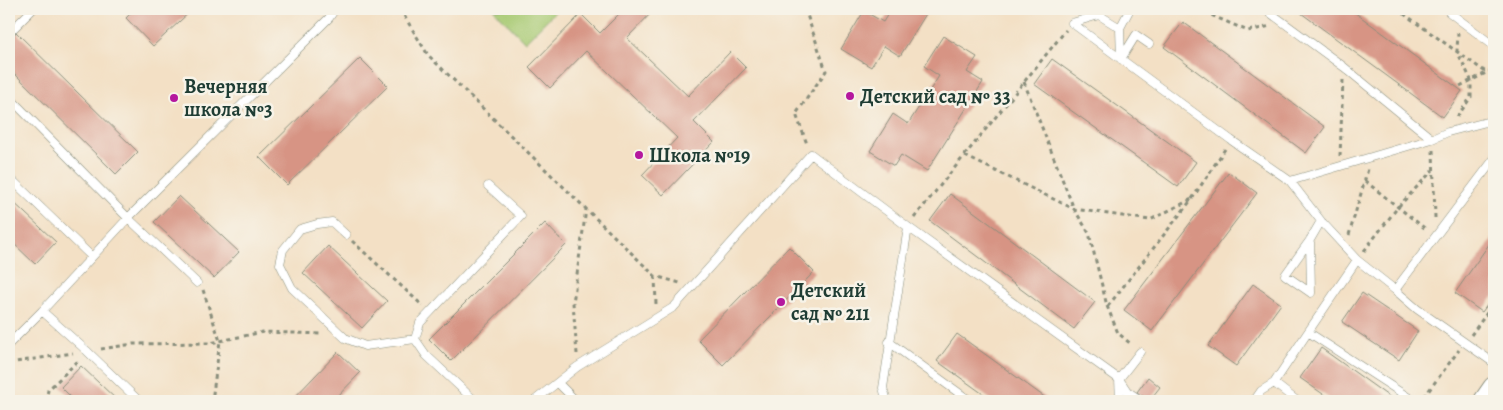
<svg xmlns="http://www.w3.org/2000/svg" width="1503" height="410" viewBox="0 0 1503 410" font-family="Alegreya,serif">
	<style>
		.green { fill: #a8ca73; stroke: #648454 }
		.building { fill: #d79484 }
		.lines { fill: none; stroke-linecap: round; stroke-linejoin: round }
		.lane-casing { stroke: #898e7c; stroke-width: 9 }
		.secondary-casing { stroke: #898e7c; stroke-width: 24 }
		.path { stroke: #898e7c; stroke-width: 3; stroke-dasharray: 4 4; stroke-linecap: butt }
		.lane { stroke: #fff; stroke-width: 8 }
		.secondary { stroke: #fff; stroke-width: 22 }
		.poi-dot { fill: #b5179e; stroke: #f7f3e8; stroke-width: 2 }
		.labels { text-anchor: middle; dominant-baseline: central; stroke-width: 5; stroke-linejoin: round; paint-order: stroke }
		.poi-label { font-size: 20px; font-weight: bold; fill: #1f3d34; stroke: #f7f3e8; text-anchor: start }
	</style>
	<rect width="100%" height="100%" fill="#f7f3e8"/>
	<filter id="ink" filterUnits="userSpaceOnUse"><feTurbulence type="fractalNoise" baseFrequency=".02" numOctaves="2"/><feDisplacementMap in="SourceGraphic" scale="10" xChannelSelector="R" yChannelSelector="G"/><feConvolveMatrix kernelMatrix="1 2 1 2 8 2 1 2 1" color-interpolation-filters="sRGB"/></filter>
	<filter id="wash" filterUnits="userSpaceOnUse"><feTurbulence type="fractalNoise" baseFrequency=".0096" numOctaves="4" result="noise"/><feDisplacementMap in="SourceGraphic" scale="20" xChannelSelector="R" yChannelSelector="G"/><feGaussianBlur stdDeviation="1.12" result="paint"/><feColorMatrix in="noise" values="0 0 0 0 0 0 0 0 0 0 0 0 0 0 0 0 0 1.4 0 .05"/><feComposite in="paint" operator="in"/></filter>
	<g filter="url(#wash)">
		<rect width="100%" height="100%" fill="#f3e0c5"/>
		<path class="green" d="M495,9H558L525,42L494,10Z"/>
		<g id="blocks">
			<path class="building" d="M135,9H193L153,46L126,18Z
				M624,9H655L627,38L688,96L730,52L746,68L694,122L714,142L663,195L642,175L677,138L586,51L550,88L529,67L581,14L600,33Z
				M891,9H929L900,56L884,46L871,67L841,49L864,11L883,22Z
				M1304,9H1350L1462,91L1443,117L1301,13Z
				M1183,22L1325,127L1306,153L1164,47Z
				M16,32L138,152L116,174L9,68V40Z
				M943,36L977,57L967,72L983,82L927,171L901,155L894,166L870,151L893,114L908,124L939,76L924,66Z
				M360,58L388,86L287,185L259,157Z
				M1052,59L1196,162L1178,187L1034,84Z
				M1229,172L1257,193L1152,331L1124,310Z
				M950,194L1095,302L1074,329L930,221Z
				M179,196L239,252L214,278L154,222Z
				M9,198L56,242L35,264L9,239Z
				M545,223L566,245L451,361L429,339Z
				M1494,237V296L1482,312L1455,293Z
				M328,246L387,301L362,328L303,273Z
				M789,247L814,272L723,365L698,340Z
				M1253,284L1281,304L1236,366L1208,346Z
				M1362,293L1418,331L1399,360L1342,322Z
				M957,334L1050,401H993L937,361Z
				M1321,348L1395,401H1333L1300,378Z
				M338,352L360,373L333,401H291Z
				M81,366L118,401H75L61,387Z
				M1148,377L1160,387L1149,401L1137,392Z"/>
		</g>
	</g>
	<g filter="url(#ink)">
		<use href="#blocks" fill-opacity="0" stroke="#898e7c" stroke-width="1"/>
		<g class="lines">
			<defs>
				<path id="lane" d="M1265,9L1344,67L1432,139
					M1449,12L1494,46
					M1072,23L1231,140L1290,181L1432,139L1448,132L1494,120
					M1072,23L1099,15L1120,28L1121,59
					M1120,28L1130,9
					M9,33L33,9
					M1121,59L1136,35L1149,44
					M9,97L128,218L197,283
					M9,177L92,257
					M1290,181L1321,221L1357,260L1395,290L1417,309L1494,363
					M346,235L332,222L317,224L300,229L283,250L280,264L292,288L345,338L365,346L415,339
					M1310,240L1311,293L1285,275L1310,240L1321,221
					M1395,290L1494,159
					M42,311L87,351L139,401
					M1308,332L1357,260
					M889,342L970,401
					M9,344L42,311L128,218L329,18L335,9
					M558,383L576,401
					M1274,383L1297,401
					M475,401L426,355L415,339L420,323L521,216L488,186
					M534,401L577,367L674,307L811,154L908,227L1119,379L1127,391L1142,401
					M887,401L883,388L908,227
					M1120,401L1119,379L1140,352
					M1254,401L1261,391L1274,383L1308,332L1414,401"/>
				<path id="secondary" d="M1485,401L1494,388"/>
			</defs>
			<use href="#lane" class="lane-casing"/>
			<use href="#secondary" class="secondary-casing"/>
			<path class="path" d="M400,9L428,55L655,276L680,283
				M805,9L826,71L796,114L807,144
				M1197,9L1248,31L1271,26
				M1397,9L1487,73
				M1024,82L1074,209L1089,233L1107,306L1118,333L1132,345
				M1460,86L1494,69
				M1457,117L1471,97V80L1457,51L1458,33
				M1433,150L1435,218
				M965,156L1074,209L1150,220L1192,199
				M1340,156L1343,80
				M1365,181L1427,230
				M914,218L1066,30
				M1349,235L1368,169
				M352,241L423,306
				M1364,251L1398,207L1433,170
				M655,276L656,305
				M203,290L220,341L212,401
				M1108,306L1192,199L1225,149
				M1471,335L1494,303
				M101,349L133,344L210,343L263,332L323,334
				M577,354L573,303L586,209
				M9,363L73,353
				M1424,397L1459,350
				M46,401L48,390L80,359"/>
			<use href="#lane" class="lane"/>
			<use href="#secondary" class="secondary"/>
		</g>
	</g>
	<g class="poi-dot">
		<circle cx="850" cy="96" r="5"/>
		<circle cx="174" cy="98" r="5"/>
		<circle cx="639" cy="155" r="5"/>
		<circle cx="781" cy="302" r="5"/>
	</g>
	<g class="labels">
		<g class="poi-label">
			<text x="184" y="86">Вечерняя<tspan x="184" dy="23">школа №3</tspan></text>
			<text x="860" y="96">Детский сад № 33</text>
			<text x="649" y="155">Школа №19</text>
			<text x="791" y="290">Детский<tspan x="791" dy="23">сад № 211</tspan></text>
		</g>
	</g>
	<rect width="1503" height="410" fill="none" stroke="#f7f3e8" stroke-width="30"/>
</svg>
